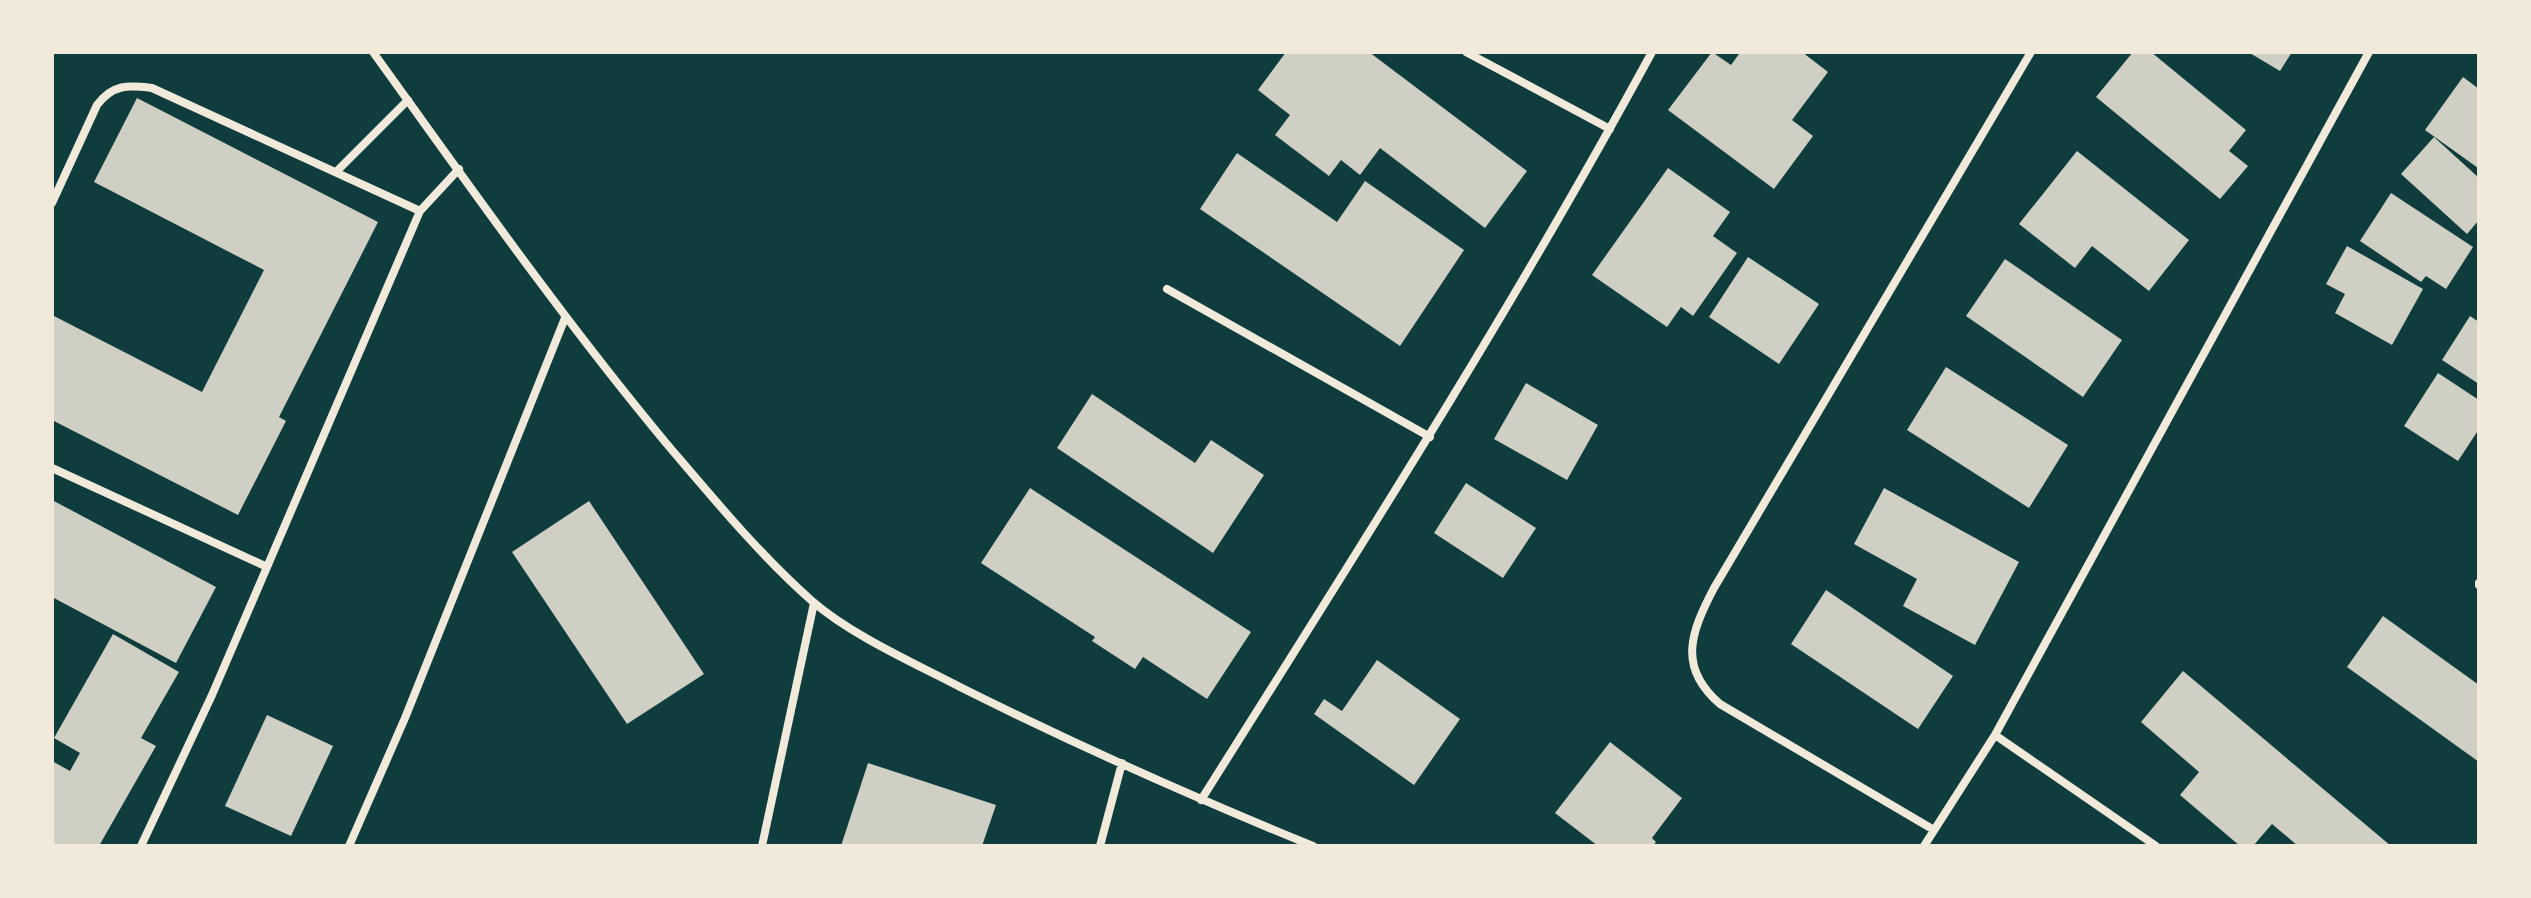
<svg xmlns="http://www.w3.org/2000/svg" width="2531" height="898" viewBox="0 0 2531 898" font-family="Barlow,sans-serif">
	<style>
		.building { fill: #cfcfc3 }
		.lines { fill: none; stroke-linecap: round; stroke-linejoin: round }
		.minor { stroke: #f1e9da; stroke-width: 8 }
	</style>
	<rect width="100%" height="100%" fill="#0f3d3e"/>
	<path class="building" d="M1286,52H1369L1527,171L1485,228L1380,148L1360,175L1341,160L1329,176L1275,135L1290,115L1258,90Z
		M1712,52L1731,65L1739,54L1736,52H1802L1828,72L1792,120L1813,136L1774,189L1668,110Z
		M2133,52H2151L2246,130L2229,151L2248,166L2220,199L2096,97Z
		M2248,52H2292L2280,71Z
		M2463,77L2479,89L2478,168L2425,130Z
		M137,98L378,222L279,417L286,421L238,515L52,420V315L202,392L264,270L94,182Z
		M2434,137L2479,178V220L2467,234L2401,174Z
		M2077,151L2189,240L2149,291L2092,246L2075,268L2019,224Z
		M1237,153L1337,222L1365,181L1464,250L1400,346L1200,209Z
		M1668,168L1730,212L1713,236L1737,253L1693,316L1681,307L1667,327L1592,275Z
		M2391,193L2473,247L2446,289L2426,276L2421,282L2360,241Z
		M2347,246L2423,289L2392,345L2335,313L2345,294L2326,284Z
		M1748,257L1819,304L1779,364L1709,317Z
		M2005,259L2122,340L2083,397L1966,316Z
		M2470,316L2479,322V384L2442,360Z
		M1946,367L2068,445L2029,508L1907,430Z
		M2438,373L2479,400V429L2458,461L2404,426Z
		M1526,383L1598,425L1567,480L1494,439Z
		M1092,394L1195,463L1211,440L1264,475L1213,553L1057,448Z
		M1466,483L1536,528L1503,578L1434,533Z
		M1030,488L1251,632L1207,699L1143,657L1135,669L1092,641L1095,637L981,563Z
		M1884,488L2019,562L1975,645L1903,606L1917,579L1854,544Z
		M52,500L216,587L176,663L52,597Z
		M589,501L704,674L627,724L512,552Z
		M1826,590L1953,676L1918,729L1791,644Z
		M2383,616L2479,685V762L2347,667Z
		M113,634L179,672L141,738L156,746L99,846H52V761L70,771L80,753L54,738Z
		M1377,660L1460,719L1414,785L1314,714L1324,699L1342,711Z
		M2183,671L2391,846H2298L2272,824L2253,846H2240L2180,795L2199,772L2141,722Z
		M267,715L333,746L291,836L225,806Z
		M1610,742L1682,798L1652,838L1656,842L1653,846H1598L1555,813Z
		M868,763L996,805L982,846H841Z"/>
	<g class="lines">
		<path class="minor" d="M373,52C468,184 562,318 666,443C712,497 759,554 812,601C851,635 914,663 960,687C1076,745 1193,797 1313,846
			M1466,52L1610,129
			M336,172L408,100
			M52,203L97,105C113,84 128,85 152,88L420,211
			M1167,289L1430,437
			M52,468L265,566
			M2479,583V585
			M1995,735L2156,846
			M1201,800C1356,554 1513,308 1652,52
			M1934,830L1720,704C1677,667 1691,632 1714,588L2031,52
			M141,846L212,695L420,211L459,169
			M349,846L405,718L565,318
			M762,846L814,603
			M1100,846L1122,763
			M1924,846L1995,735L2369,52"/>
	</g>
	<rect width="2531" height="898" fill="none" stroke="#f1e9da" stroke-width="108"/>
</svg>
